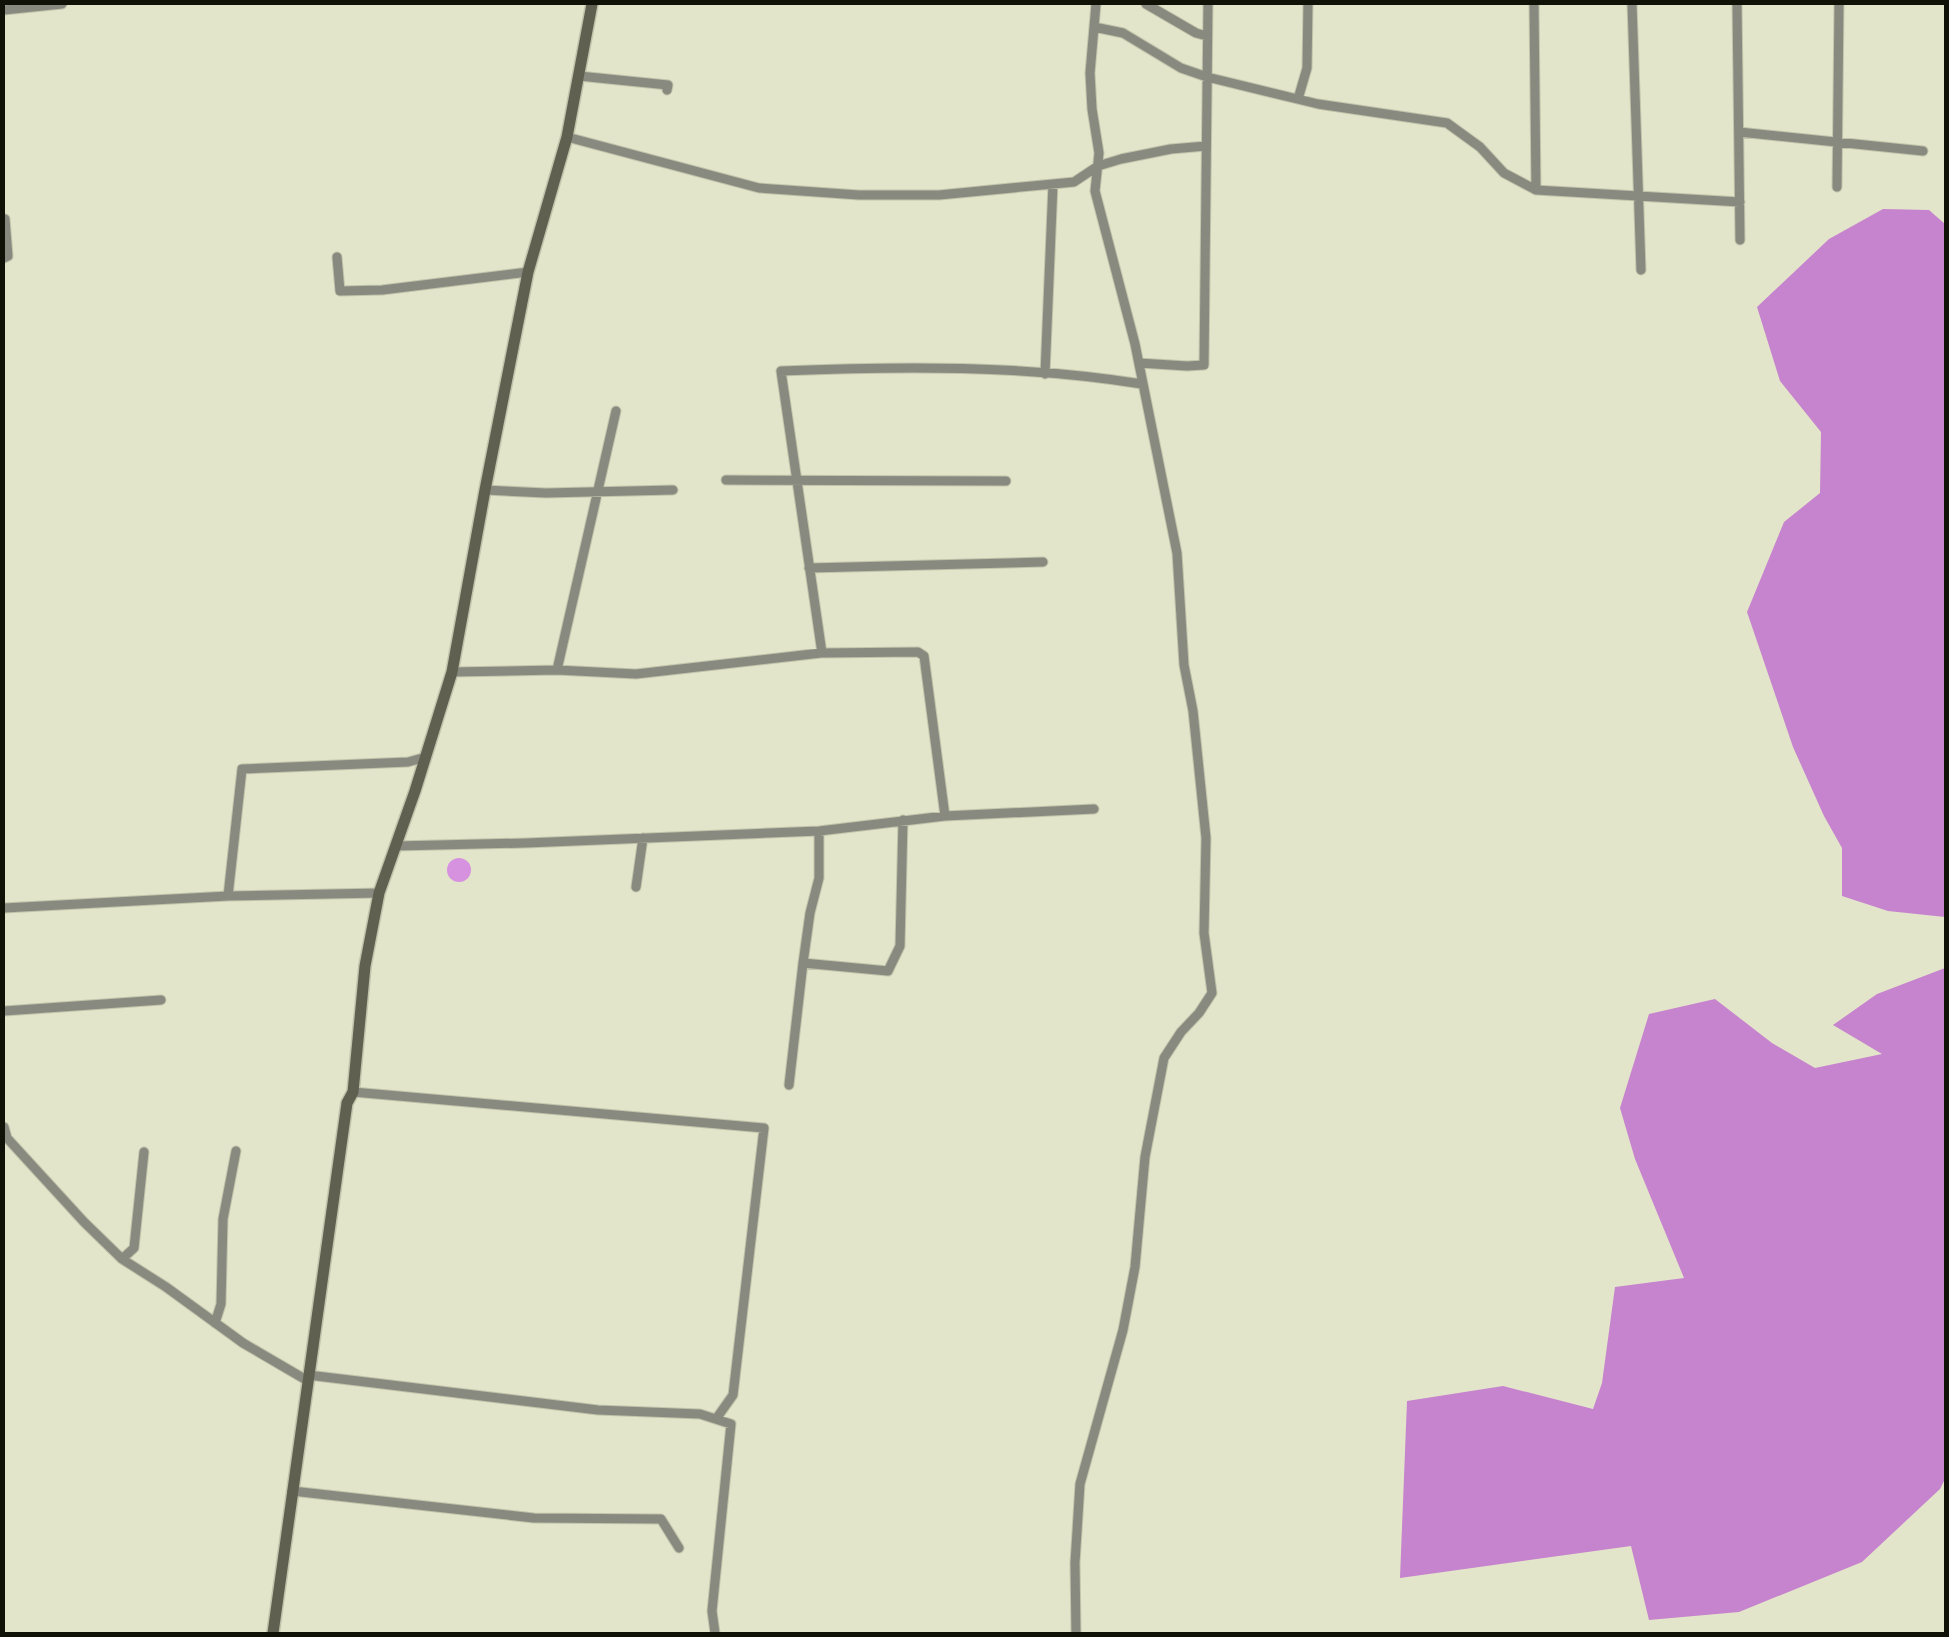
<svg xmlns="http://www.w3.org/2000/svg" width="1949" height="1637" viewBox="0 0 1949 1637" font-family="'Roboto Serif',serif">
	<style>
		.forest { fill: #c683ce }
		.water { fill: #d692de }
		.lines { fill: none; stroke-linecap: round; stroke-linejoin: round }
		.street-casing { stroke: #c1c3ab; stroke-width: 11 }
		.secondary-casing { stroke: #c1c3ab; stroke-width: 14 }
		.street { stroke: #898a7f; stroke-width: 9 }
		.secondary { stroke: #5f6050; stroke-width: 11 }
	</style>
	<rect width="100%" height="100%" fill="#e3e5ca"/>
	<path class="forest" d="M1883,209L1929,210L1945,224V917L1888,911L1842,896V848L1824,816L1793,747L1747,612L1784,522L1820,493L1821,432L1780,381L1757,307L1829,239Z
		M1945,968V1479L1940,1489L1862,1562L1739,1612L1649,1620L1631,1546L1400,1578L1407,1401L1503,1386L1593,1409L1602,1383L1615,1287L1684,1278L1635,1159L1620,1108L1649,1014L1715,999L1772,1043L1815,1068L1882,1054L1833,1025L1877,994Z"/>
	<path class="water" d="M447 870a12 12 0 1 1 24 0a12 12 0 1 1-24 0Z"/>
	<g class="lines">
		<defs>
			<path id="street" d="M1146,4L1196,33L1207,36
				M1534,4L1536,190
				M1632,4L1641,270
				M1737,4L1740,240
				M4,10L62,4
				M1094,27L1123,33L1181,68L1207,77L1318,104L1447,123L1480,147L1504,173L1536,190L1740,202
				M579,76L668,85L667,90
				M1298,99L1307,68L1308,4
				M1739,132L1923,151
				M567,137L759,188L859,195H939L1074,182L1098,166L1121,159L1171,149L1206,146
				M1837,187L1839,4
				M337,257L340,291L382,290L528,272
				M4,258L8,256L5,219
				M1139,363L1187,366L1204,365L1208,4
				M1045,374L1053,184
				M726,480L1006,481
				M485,490L546,493L673,490
				M809,568L1043,562
				M822,653L781,371C899,366 1025,365 1142,384
				M557,670L616,411
				M452,672L557,670L636,674L821,653L918,652L924,656L945,816
				M396,846L526,843L819,831L945,816L1094,809
				M636,887L643,838
				M228,896L242,769L408,762L426,757
				M4,908L228,896L379,893
				M803,963L888,971L900,946L903,820
				M4,1011L161,1000
				M789,1085L803,963L810,913L819,878V831
				M353,1092L764,1128L733,1395L716,1419
				M4,1127L7,1138L84,1222L122,1259L166,1287L243,1343L308,1381
				M122,1259L134,1248L144,1152
				M215,1323L221,1304L223,1219L236,1151
				M308,1375L598,1410L700,1414L731,1424L712,1611L715,1633
				M292,1491L534,1518L661,1519L679,1548
				M1076,1633L1075,1563L1080,1484L1123,1330L1135,1267L1145,1157L1164,1058L1181,1032L1199,1013L1212,993L1204,933L1206,838L1193,711L1184,665L1177,553L1135,344L1095,191L1099,153L1092,109L1090,73L1096,4"/>
			<path id="secondary" d="M273,1633L347,1103L353,1092L365,966L379,893L415,791L452,672L485,490L528,272L567,137L592,4"/>
		</defs>
		<use href="#street" class="street-casing"/>
		<use href="#secondary" class="secondary-casing"/>
		<use href="#street" class="street"/>
		<use href="#secondary" class="secondary"/>
	</g>
	<rect width="1949" height="1637" fill="none" stroke="#101107" stroke-width="10"/>
</svg>
